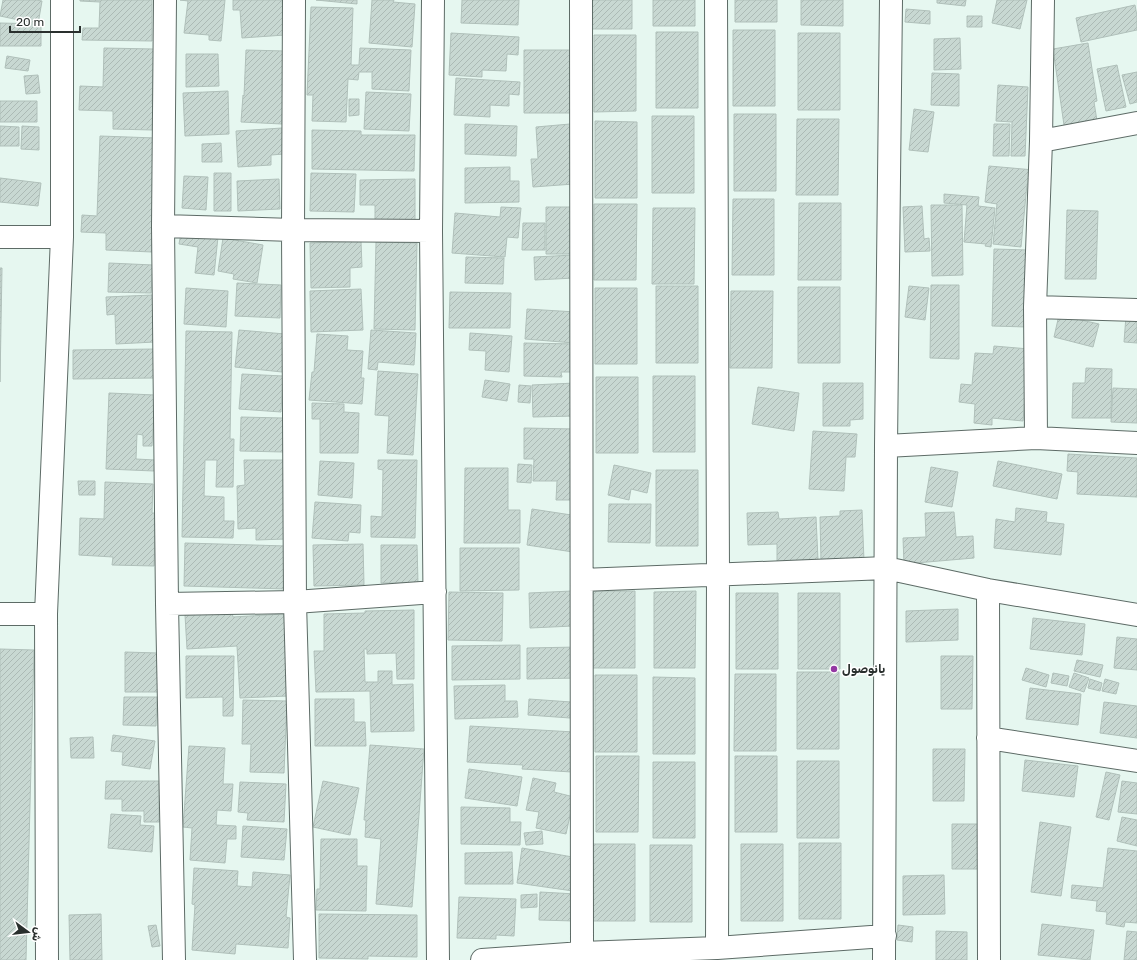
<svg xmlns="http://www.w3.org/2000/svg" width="1137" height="960" viewBox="0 0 1137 960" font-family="Rubik,Vazirmatn,sans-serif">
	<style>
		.building { fill: url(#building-hatch); stroke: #b0c0ba }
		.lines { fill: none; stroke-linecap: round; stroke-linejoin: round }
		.street-casing { stroke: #5d6b66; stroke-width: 24 }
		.street { stroke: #fff; stroke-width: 22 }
		.poi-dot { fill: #9438a3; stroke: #fff; stroke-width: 1.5 }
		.labels { text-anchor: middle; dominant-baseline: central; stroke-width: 3; stroke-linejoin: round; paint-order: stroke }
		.poi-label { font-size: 12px; font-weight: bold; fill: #2a302e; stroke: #fff; text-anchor: start }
	</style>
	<defs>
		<pattern id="building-hatch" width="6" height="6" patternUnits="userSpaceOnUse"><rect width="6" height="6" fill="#c8d8d2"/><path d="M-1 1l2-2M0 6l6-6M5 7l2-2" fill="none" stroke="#acbab5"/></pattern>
	</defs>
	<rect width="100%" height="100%" fill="#e6f7f0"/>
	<path class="building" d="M3,0H36L42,1L38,24L0,16Z
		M80,0H152V41L82,40L83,28H99L100,2L80,1Z
		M180,0H225L221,41L209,40V35L184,33L188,1Z
		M233,0H282L285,35L242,38L240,10H233Z
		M316,0H357V4Z
		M372,0H394L393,2L415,4L412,47L369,43Z
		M462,0H519L518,25L461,23Z
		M590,0H632V29H590Z
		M653,0H695V26H653Z
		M735,0H777V22H735Z
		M801,0H843V26L801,25Z
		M937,0H966L965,6L937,3Z
		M997,0H1027L1020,29L992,23Z
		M1135,5L1137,16V30L1081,42L1076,18Z
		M311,7L353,8L351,65H359L360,48L411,50L409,91L372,89V72H359L358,80L348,79L346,122L312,121L313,95H307Z
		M906,9L930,11V24L905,22Z
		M967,16H982V27H967Z
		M0,23L41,24V46H0Z
		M733,30H775V106H733Z
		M656,32H698V108H656Z
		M451,33L519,37L518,55L507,54L506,71L482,70V77L449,75Z
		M798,33H840V110H798Z
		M594,35H636V111L594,112Z
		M960,38L961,69L934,70V39Z
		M1088,43L1097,101L1094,102L1098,127L1065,132L1053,49Z
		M104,48L154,49L152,104H153L152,130L113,129V111L79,110L80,86L103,87Z
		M246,50L285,51L282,124L241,122L243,95L244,96Z
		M524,50H574V113H524Z
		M186,54H218L219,86L186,87Z
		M7,56L30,60L28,71L5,68Z
		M1117,65L1126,107L1106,111L1097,69Z
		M1137,72V102L1130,104L1122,75Z
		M932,73L959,74V106L931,105Z
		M38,75L40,93L26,94L24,76Z
		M456,78L520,82L519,95L509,94V106L490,105V117L454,115Z
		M998,85L1028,87L1025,156H1011L1012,122L996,121Z
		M228,91L229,134L185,136L183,93Z
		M366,92L411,94L409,131L364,129Z
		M349,99H359V115L349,116Z
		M0,101H37V122H0Z
		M914,109L934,112L928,152L909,150Z
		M734,114H776V191H734Z
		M652,116H694V193H652Z
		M797,119H839L838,195H796Z
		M595,121L637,122V198H595Z
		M465,124L517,126L516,156L465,154Z
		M570,124L574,184L533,187L531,159H538L536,127Z
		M994,124H1010L1009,156H993Z
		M0,126L19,127V146H0Z
		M22,126L39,127V150L21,149Z
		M282,128L284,154L271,155V165L238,167L236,131Z
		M312,130L361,131V135H415L414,171L312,169Z
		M100,136L156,138L152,252L106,250V233L81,232L82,215L97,216Z
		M221,143L222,162H202V144Z
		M989,166L1034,170L1032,185L1027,184L1021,247L993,244L997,204L985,202Z
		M510,167V181H519V202L465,203V168Z
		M214,173H231V211H214Z
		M311,173L356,174L354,212L310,211Z
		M184,176L208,177L206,210L182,208Z
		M0,178L41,183L38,206L0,202Z
		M279,179L280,209L238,211L237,181Z
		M415,179V222L375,223V205H360V180Z
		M944,194L979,197L978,206L995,208L991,247L985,246L986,244L964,242L967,205L944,203Z
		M733,199H774V275H732Z
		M799,203H841V280H798Z
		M594,204H637L636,280H594Z
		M931,205H962L963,275L932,276Z
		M922,206L924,239L929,238L930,251L905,252L903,207Z
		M501,207L521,208L518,238L507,237L505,257L452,253L455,213L500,217Z
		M546,207H576L575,254H546Z
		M653,208H695L694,284H652Z
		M1067,210L1098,211L1096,279H1065Z
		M523,223H545V250H522Z
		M181,233L218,237L214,275L195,273L198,247L179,244Z
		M223,238L263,245L257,283L233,279L234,274L218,271Z
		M361,241L362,267L350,268V287L311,288L310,243Z
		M376,242L417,243L415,330L374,329Z
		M994,249L1029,250L1027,327L992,326Z
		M574,255L575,278L535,280L534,257Z
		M466,257L504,258L503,284L465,283Z
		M109,263L153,265L151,293L108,292Z
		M0,268H2L0,382Z
		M237,283L281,285L280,318L235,316Z
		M931,285H959V359L930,358Z
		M656,286H698V363H656Z
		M909,286L929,288L925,320L905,317Z
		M798,287H840V363H798Z
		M186,288L228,291L226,327L184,324Z
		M595,288H637V364H595Z
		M361,289L363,330L311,332L310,291Z
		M731,291H773L772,368H730Z
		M450,292L511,293L510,328H449Z
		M152,295L155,342L116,344L115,314L107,315L106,297Z
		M527,309L576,312L574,343L525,339Z
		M1059,315L1099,324L1093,347L1054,337Z
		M1126,316L1137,317V343L1124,342Z
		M239,330L285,334L282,372L235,367Z
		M371,330L416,333L414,365L378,362L377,370L368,369Z
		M186,331L232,332L230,439H234L233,487H216L217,460H205L204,496L224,497V521H234L233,538L182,537Z
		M470,333L512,336L509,372L485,370L486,351L469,350Z
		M317,334L348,336L347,350L363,351L361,378H364L362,404L309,400L312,372H314Z
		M524,343L577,344L576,372H561L562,377L524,376Z
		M994,346L1029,349L1023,421L992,418V425L974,423L975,404L959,402L961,384L972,385L975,353L993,354Z
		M155,349V378L73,379V350Z
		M1086,368L1112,369L1111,418H1072L1073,383H1085Z
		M378,371L418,374L413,455L387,453L389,416L375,415Z
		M242,374L283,376L281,412L239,409Z
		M653,376H695V452H653Z
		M596,377H638V453H596Z
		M485,380L510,384L507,401L482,397Z
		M575,383L576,416L533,417L532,385Z
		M823,383H863V419L850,420V426H823Z
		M519,385L531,386L530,403L518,402Z
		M758,387L799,393L794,431L752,424Z
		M1113,388L1137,389V423L1111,422Z
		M109,393L155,395L152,446H143V435L137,434L136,459L155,460L154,471L106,469Z
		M312,403L344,404V412L359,413L358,453H320V419H312Z
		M241,417L283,418V452L240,451Z
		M524,428L576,429L574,500H556L557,481H533L534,459H524Z
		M813,431L857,434L855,457H846L844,491L809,489Z
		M1068,454L1137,458V497L1077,494L1078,472L1067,471Z
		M244,460H285L286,539L256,540V528L238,529L237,486L245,485Z
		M378,460H417L415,538L371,537V516L382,517L383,470L378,469Z
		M320,461L354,463L352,498L318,495Z
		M998,461L1062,474L1057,499L993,486Z
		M518,464L532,465L531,483L517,482Z
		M614,465L651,473L647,493L631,489L629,500L608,495Z
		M931,467L958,472L952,507L925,502Z
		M465,468H508V510H520V543H464Z
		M656,470H698V546H656Z
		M78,481H95V495H79Z
		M105,482L153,484L152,513H156L154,566L112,565L113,557L79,555L80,518L104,519Z
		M315,502L361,505L360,533L349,532L348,541L312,538Z
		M609,504H651L650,543L608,542Z
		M1016,508L1047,512L1046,522L1064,524L1061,555L994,548L996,519L1015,522Z
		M532,509L578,516L573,552L527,545Z
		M862,510L864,561L821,562L820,517L840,516V511Z
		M778,512L779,519L816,517L818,560L777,562V544L748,545L747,513Z
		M954,512L956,537L973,536L974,558L904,564L903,538L926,537L925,513Z
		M185,543L287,546L286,589L184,586Z
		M363,544L364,585L314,586L313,545Z
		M381,545H417L418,583H381Z
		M460,548H519V590L460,591Z
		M572,591L573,626L530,628L529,593Z
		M593,591H635V668H593Z
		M696,591L695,668H654V592Z
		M449,592L503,593L502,641L448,640Z
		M736,593H778V669H736Z
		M798,593H840V669H798Z
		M958,609V640L906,642V611Z
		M414,610V679H397L396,653L367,654V649H364L365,682H378V671H392V685L413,684L414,731L371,732L370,691L316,692L314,651H324V614L365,613V611Z
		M232,613L233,617L284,614L288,696L240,698L237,646L187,649L185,615Z
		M1033,618L1085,624L1082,655L1030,649Z
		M1117,637L1137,639V670L1114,668Z
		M520,645V679L452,680V646Z
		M578,647L579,678L527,679V648Z
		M0,649L34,650L26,960H0Z
		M125,652L158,653V692H125Z
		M186,656H234L233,716H223V697L186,698Z
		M941,656H973L972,709H941Z
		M1077,660L1103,665L1100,677L1074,671Z
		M1026,668L1049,675L1046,687L1022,680Z
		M797,672H839V749H797Z
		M1053,673L1069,676L1067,686L1051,683Z
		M1074,673L1089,678L1084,692L1069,687Z
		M735,674H776V751H734Z
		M595,675H637V752H595Z
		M653,677L695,678V754H653Z
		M1090,679L1102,683L1100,691L1088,688Z
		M1105,679L1119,683L1116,694L1102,691Z
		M505,685V701H517L518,717L455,719L454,686Z
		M1030,688L1081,694L1078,725L1026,719Z
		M124,697H157L156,726L123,725Z
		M315,699H354V722H365L366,746H315Z
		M529,699L571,702L570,718L528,715Z
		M243,700L287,701L284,773L250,772L251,744H242Z
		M1104,702L1137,706V738L1100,733Z
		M470,726L574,732L572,772L522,769L523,765L467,762Z
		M113,735L155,741L150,769L122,765L123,752L111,751Z
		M93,737L94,758H71L70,738Z
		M370,745L424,749L412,907L376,904L381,839L365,837L366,820H364Z
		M189,746L225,748L223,784H233L231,811L217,810L216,825L236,826V839H227L225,863L190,860L192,828L183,827Z
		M933,749H965L964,801H933Z
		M596,756H639L638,832H596Z
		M735,756H777V832H735Z
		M1025,760L1078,766L1074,797L1022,791Z
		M797,761H839V838H797Z
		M653,762H695V838H653Z
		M469,769L522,777L517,806L465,798Z
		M1106,772L1120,775L1109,820L1096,817Z
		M533,778L556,783L554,792L574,797L566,834L536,828L539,812L526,810Z
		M106,781H159V822H144V811H122V799H105Z
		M323,781L359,788L350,835L313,827Z
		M1122,781L1137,783V814L1118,812Z
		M240,782L286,784L284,822L247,820L248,813L238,812Z
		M461,807L510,808V822H521L520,845L461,844Z
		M111,814L141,816L140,825L154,826L152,852L108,848Z
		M1122,817L1137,820V846L1117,841Z
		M1040,822L1071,827L1061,896L1031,892Z
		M952,824H985V869H952Z
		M243,826L287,829L284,860L241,857Z
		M542,831L543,844L526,845L524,833Z
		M321,839H357V866H367L366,911L316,910L317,889H320Z
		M799,843H841V919H799Z
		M593,844H635V921H593Z
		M741,844H783V921H741Z
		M650,845H692V922H650Z
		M522,848L578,858L573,891L517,883Z
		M1108,848L1137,851V923L1125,922L1124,927L1106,924L1107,912L1096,911L1097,901L1071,898L1072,885L1103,888Z
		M512,852L513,884H465V853Z
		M194,868L238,871L237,886L252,887L253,872L290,875L286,917L290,918L288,948L236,944L235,954L192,950L195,905L192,904Z
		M944,875L945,914L903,915V876Z
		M540,892L576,894L574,921L539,920Z
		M537,894V907L521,908V895Z
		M459,897L516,899L514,936L496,935V939L457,938Z
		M101,914L102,960H70L69,915Z
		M319,914L417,915V957L368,956V959L319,958Z
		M1042,924L1094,930L1090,960L1038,955Z
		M156,925L160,946L152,947L148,926Z
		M898,925L913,927L912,942L897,940Z
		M936,931L967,932V960H936Z
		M1127,931L1137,932V960H1124Z"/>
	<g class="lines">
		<defs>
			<path id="street" d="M165,0L163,226L167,604L174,960
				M294,0L293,230L295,602L305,960
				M433,0L431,231L438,960
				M581,0L582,953
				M716,0L718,574L717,948
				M1041,141L1137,123
				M163,226L293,230L431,231
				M0,237H62
				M1035,307L1137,310
				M1036,438L1035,307L1041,141L1043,0
				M886,446L1036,438L1137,443
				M582,580L886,568L988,590L1137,615
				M988,590L989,960
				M167,604L295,602L435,592
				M0,614H46
				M988,738L1137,761
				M47,960L46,614L62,237V0
				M482,960L582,953L717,948L885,936
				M884,960L886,446L891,0"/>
		</defs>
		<use href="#street" class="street-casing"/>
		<use href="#street" class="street"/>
	</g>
	<circle class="poi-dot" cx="834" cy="669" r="4"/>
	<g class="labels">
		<g class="poi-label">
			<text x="842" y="669">يانوصول</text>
		</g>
	</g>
	<g transform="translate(28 932) rotate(105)" stroke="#ffffff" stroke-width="3" paint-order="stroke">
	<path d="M0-3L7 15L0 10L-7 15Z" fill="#2a302e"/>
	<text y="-6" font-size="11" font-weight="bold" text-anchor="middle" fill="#2a302e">ش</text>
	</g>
	<path d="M10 26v6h70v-6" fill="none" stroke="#2a302e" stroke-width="2"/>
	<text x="16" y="26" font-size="12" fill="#2a302e" stroke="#ffffff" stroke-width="3" paint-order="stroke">20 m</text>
</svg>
